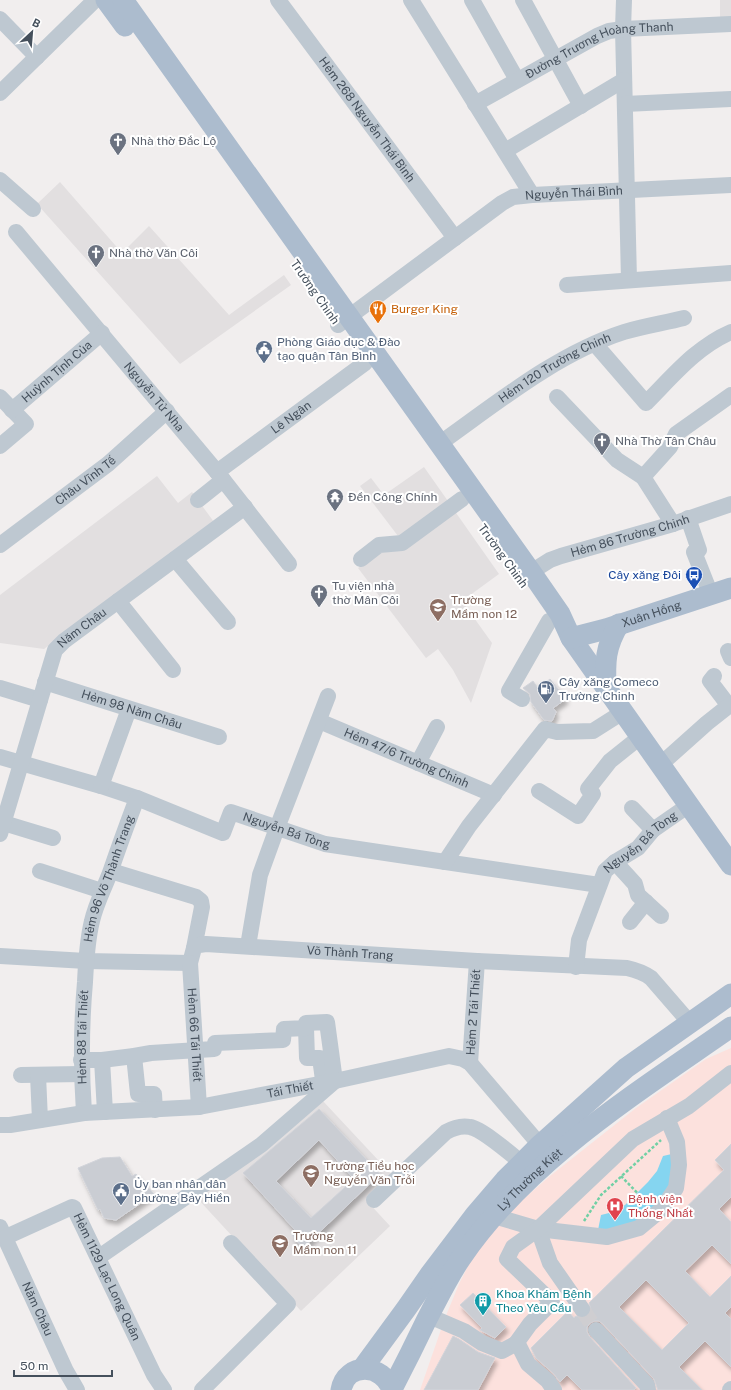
<svg xmlns="http://www.w3.org/2000/svg" width="731" height="1390" viewBox="0 0 731 1390" font-family="'Public Sans',sans-serif">
	<style>
		.education { fill: #e2dfe0 }
		.medical { fill: #fce1dd }
		.water { fill: #85d5f0 }
		.building { fill: #cacdd3; stroke: #d2d4da; fill-rule: evenodd; filter: url(#shadow) }
		.lines { fill: none; stroke-linecap: round; stroke-linejoin: round }
		.minor-tunnel { stroke: #cfced1; stroke-width: 16; stroke-dasharray: 16 8; stroke-linecap: butt }
		.path { stroke: #71d0a5; stroke-width: 2.5; stroke-dasharray: 3 2; stroke-linecap: butt }
		.minor { stroke: #bec8d1; stroke-width: 16 }
		.major { stroke: #acbcce; stroke-width: 21 }
		.labels { text-anchor: middle; dominant-baseline: central; stroke-width: 4; stroke-linejoin: round; paint-order: stroke }
		.street-label { font-size: 12px; fill: #45505c; stroke: #fff }
		.worship-label { font-size: 12px; fill: #5b616d; stroke: #fff; text-anchor: start }
		.food-label { font-size: 12px; fill: #c56008; stroke: #fff; text-anchor: start }
		.service-label { font-size: 12px; fill: #4e5e75; stroke: #fff; text-anchor: start }
		.transit-label { font-size: 12px; fill: #164399; stroke: #fff; text-anchor: end }
		.education-label { font-size: 12px; fill: #785e54; stroke: #fff; text-anchor: start }
		.health-label { font-size: 12px; fill: #be3a42; stroke: #fff; text-anchor: start }
		.culture-label { font-size: 12px; fill: #0d838f; stroke: #fff; text-anchor: start }
	</style>
	<defs>
		<filter id="shadow"><feDropShadow dx="2.5" dy="4.5" stdDeviation="2" flood-color="#0004"/></filter>
	</defs>
	<rect width="100%" height="100%" fill="#f1eeee"/>
	<path class="education" d="M720,0H731V17H720Z
		M60,182L122,253L149,226L229,315L284,275L291,285L180,364L37,204Z
		M424,467L450,504L401,540L360,486L371,478L384,495Z
		M157,476L178,503L192,492L214,522L44,649L0,643V595Z
		M454,510L499,574L462,601L492,643L471,703L453,670L438,649L426,658L358,568L382,550Z
		M322,1100L393,1176L367,1201L390,1226L301,1311L197,1198Z"/>
	<path class="medical" d="M731,1048V1390H420L445,1318L459,1284L479,1244L505,1215L550,1176L636,1108L706,1059Z"/>
	<path class="water" d="M676,1153L667,1194L642,1220L619,1230H598L601,1215L613,1212L625,1205L648,1182L657,1171L663,1156Z"/>
	<path class="building" d="M550,679L566,699L553,708L556,712L552,721L544,720L531,702L530,694L523,688L533,681L538,688Z
		M319,1109L380,1174L303,1248L292,1235L296,1231L243,1173ZM319,1140L354,1179L311,1218L276,1181Z
		M731,1144V1197L719,1209L731,1222V1264L712,1245L685,1271L710,1297L731,1276V1307L725,1313L731,1319V1367L705,1341L679,1367L702,1390H658L654,1379L603,1324L599,1321H594L590,1323L587,1327V1332L589,1336L636,1388L634,1390H582L567,1375L560,1382L554,1374L536,1358L531,1348L568,1311L574,1318L576,1316L582,1318L588,1317L591,1313V1309L589,1303L724,1170L715,1160ZM646,1280L689,1323L662,1350L619,1307Z
		M120,1157L132,1176L136,1174L154,1194L116,1220L104,1218L100,1209L98,1210L78,1168L102,1158Z
		M473,1293L506,1327L495,1338L480,1330L482,1328L460,1305Z
		M453,1336L459,1339L478,1352L495,1358L478,1390H424Z"/>
	<g class="lines">
		<path class="minor-tunnel" d="M582,1309L596,1330"/>
		<path class="path" d="M621,1176L647,1203
			M584,1221L601,1195L661,1140"/>
		<g class="minor">
			<path id="s1" d="M278,0L455,238"/>
			<path d="M411,0L532,195"/>
			<path d="M472,0L517,80"/>
			<path d="M523,0L581,106"/>
			<path d="M624,0L623,29L629,280"/>
			<path d="M0,19L37,57"/>
			<path d="M0,93L95,0"/>
			<path id="s2" d="M475,104L597,36L609,31L623,29L731,24"/>
			<path d="M625,104L731,99"/>
			<path d="M505,151L624,80"/>
			<path d="M0,180L33,209"/>
			<path id="s3" d="M16,232L217,472L289,564"/>
			<path d="M567,285L731,273"/>
			<path id="s4" d="M338,325L502,203L513,197L532,195L731,185"/>
			<path d="M595,344L646,403C672,377 696,347 731,332"/>
			<path d="M0,397L26,424L0,446"/>
			<path d="M557,397L617,460L643,477L673,524"/>
			<path id="s5" d="M12,410L102,333"/>
			<path id="s6" d="M439,444C497,403 556,354 624,332C644,326 664,323 684,318"/>
			<path id="s7" d="M217,472L365,363"/>
			<path d="M643,477L670,447L676,434L731,395"/>
			<path d="M198,500L223,480"/>
			<path d="M688,518L699,550L694,552L711,595"/>
			<path id="s8" d="M0,545L108,464L167,411"/>
			<path d="M175,559L228,622"/>
			<path d="M361,559L379,545L402,543L462,499"/>
			<path id="s9" d="M531,572L550,560L561,556L673,524L731,504"/>
			<path d="M118,601L173,670"/>
			<path d="M728,651L731,658"/>
			<path d="M714,676L710,681L729,706"/>
			<path id="s10" d="M45,682L219,737"/>
			<path d="M0,688L40,700"/>
			<path d="M522,699L509,691L549,621"/>
			<path id="s11" d="M319,721L494,795"/>
			<path id="s12" d="M0,757L101,786L137,798L223,833L231,812L325,844L599,885"/>
			<path d="M418,763L437,727"/>
			<path d="M660,765L707,723L731,704"/>
			<path d="M101,786L129,709"/>
			<path d="M539,791L578,816L593,794L588,789L610,761L640,737"/>
			<path d="M632,808L653,830"/>
			<path d="M0,822L53,838"/>
			<path id="s13" d="M0,834L55,650L64,641L245,507"/>
			<path d="M445,862L469,826L545,729L557,732L593,731L623,712"/>
			<path d="M615,862L635,884L638,895L661,916"/>
			<path d="M40,871L102,891"/>
			<path d="M111,871L196,897L201,901L202,907L194,948"/>
			<path d="M630,922L646,902"/>
			<path d="M248,946L260,875L277,828L328,696"/>
			<path id="s14" d="M0,956L86,961L190,963L194,948L199,945L206,944L477,961L627,968C636,970 643,972 651,978L690,1023"/>
			<path id="s15" d="M190,963L199,1107"/>
			<path id="s16" d="M576,967L579,940L605,871L615,862L638,848L653,830L689,805"/>
			<path d="M306,1028L307,1058H320L323,1080"/>
			<path d="M134,1056L138,1094H154L155,1110"/>
			<path d="M81,1060H102L134,1056L151,1053L214,1049L215,1043L283,1040L284,1029L306,1028V1023L327,1022L335,1081L261,1145L99,1257"/>
			<path d="M102,1060L105,1112"/>
			<path id="s17" d="M470,1063L477,961"/>
			<path d="M21,1075L81,1074"/>
			<path d="M38,1075L40,1120"/>
			<path id="s18" d="M84,1113C81,1068 81,1027 85,982C86,962 87,941 92,921C96,903 105,887 111,870C119,846 128,822 137,798"/>
			<path id="s19" d="M0,1125H10L84,1113L199,1107L335,1081L449,1056L463,1059L470,1063L540,1145"/>
			<path d="M374,1200L446,1132C453,1128 461,1125 470,1127C482,1129 511,1154 522,1163"/>
			<path d="M494,1216L538,1229L607,1237L639,1228L662,1209L676,1188L679,1165L677,1142L667,1118"/>
			<path id="s20" d="M0,1227L66,1371L77,1390"/>
			<path d="M538,1229L550,1263L582,1309"/>
			<path id="s21" d="M6,1237L72,1207L74,1208L154,1375L164,1390"/>
			<path d="M429,1316L464,1331L482,1343L502,1351L517,1343"/>
			<path d="M596,1330L647,1385L648,1390"/>
			<path d="M202,1390L288,1304L231,1243"/>
			<path d="M554,1390L548,1381L528,1364L517,1342L530,1324L552,1302L507,1259L513,1247L538,1229L633,1139L689,1106L731,1073"/>
			<path d="M730,1390L731,1389"/>
		</g>
		<g class="major">
			<path d="M106,0L125,26"/>
			<path d="M123,0L531,572L560,614L571,638L731,865"/>
			<path id="s22" d="M571,638L606,629L731,588"/>
			<path d="M606,688C605,662 605,647 619,624"/>
			<path d="M362,1369L406,1309L431,1273L475,1215L505,1180L540,1145L626,1068L731,994"/>
			<path id="s23" d="M392,1389C404,1366 416,1342 427,1319C438,1298 448,1277 461,1258C528,1160 635,1094 731,1027"/>
			<path d="M341,1390C346,1362 383,1363 392,1390"/>
		</g>
	</g>
	<defs>
		<symbol id="church-pin" viewBox="-11 -11 22 30"><path d="M0 17L-7.5 6A9.5 9.5 0 1 1 7.5 6Z" fill="#6b7280" stroke="#fff"/><path d="M-1.2-6h2.4v3.5h3.3v2.4h-3.3V6h-2.4V-.1h-3.3v-2.4h3.3Z" fill="#fff"/></symbol>
		<symbol id="restaurant-pin" viewBox="-11 -11 22 30"><path d="M0 17L-7.5 6A9.5 9.5 0 1 1 7.5 6Z" fill="#e8710a" stroke="#fff"/><path d="M-5-6h1v4h1v-4h1v4h1v-4h1v5L-1.5 .5V6h-2V.5L-5-1ZM5-6V6H3V1.5H1.5Q1.5-4 5-6Z" fill="#fff"/></symbol>
		<symbol id="civic-pin" viewBox="-11 -11 22 30"><path d="M0 17L-7.5 6A9.5 9.5 0 1 1 7.5 6Z" fill="#5c6f8a" stroke="#fff"/><path d="M-.6-6.5H3V-4.5H.6V-3L4-1V1h2V6H-6V1h2V-1L-.6-3ZM-1.2 2.5V6h2.4V2.5Z" fill="#fff"/></symbol>
		<symbol id="temple-pin" viewBox="-11 -11 22 30"><path d="M0 17L-7.5 6A9.5 9.5 0 1 1 7.5 6Z" fill="#6b7280" stroke="#fff"/><path d="M0-6L5-2H3V0L6.5 2.5H4V6H1.5V3h-3V6H-4V2.5H-6.5L-3 0V-2H-5Z" fill="#fff"/></symbol>
		<symbol id="bus-pin" viewBox="-11 -11 22 30"><path d="M0 17L-7.5 6A9.5 9.5 0 1 1 7.5 6Z" fill="#1a4fb4" stroke="#fff"/><path d="M-5-6H5V4H4V6H2V4H-2V6H-4V4H-5ZM-3.5-4V0h7V-4ZM-3.5 1.2v1.5H-2V1.2ZM2 1.2v1.5H3.5V1.2Z" fill="#fff"/></symbol>
		<symbol id="school-pin" viewBox="-11 -11 22 30"><path d="M0 17L-7.5 6A9.5 9.5 0 1 1 7.5 6Z" fill="#8d6e63" stroke="#fff"/><path d="M0-5L7-2L0 1L-7-2ZM-4 1L0 2.5L4 1V4Q0 6-4 4Z" fill="#fff"/></symbol>
		<symbol id="fuel-pin" viewBox="-11 -11 22 30"><path d="M0 17L-7.5 6A9.5 9.5 0 1 1 7.5 6Z" fill="#5c6f8a" stroke="#fff"/><path d="M-5.5-6h7V0h2V4h1.3V-2.5L3-4.5l.8-.8L6-3V5H2.5V1h-1V6h-7ZM-4.2-4.7v3.2H.2V-4.7Z" fill="#fff"/></symbol>
		<symbol id="hospital-pin" viewBox="-11 -11 22 30"><path d="M0 17L-7.5 6A9.5 9.5 0 1 1 7.5 6Z" fill="#e0444e" stroke="#fff"/><path d="M-5-5h3v3.5h4V-5h3V5h-3V1.5h-4V5h-3Z" fill="#fff"/></symbol>
		<symbol id="building-pin" viewBox="-11 -11 22 30"><path d="M0 17L-7.5 6A9.5 9.5 0 1 1 7.5 6Z" fill="#0f9aa8" stroke="#fff"/><path d="M-4-6H4V6H1V3H-1V6H-4ZM-2.5-4.3h1.7v1.8h-1.7ZM.8-4.3h1.7v1.8H.8ZM-2.5-1h1.7V.8h-1.7ZM.8-1h1.7V.8H.8Z" fill="#fff"/></symbol>
	</defs>
	<g fill-rule="evenodd">
		<use href="#church-pin" x="108" y="131" width="20" height="27"/>
		<use href="#church-pin" x="86" y="243" width="20" height="27"/>
		<use href="#restaurant-pin" x="368" y="299" width="20" height="27"/>
		<use href="#civic-pin" x="254" y="339" width="20" height="27"/>
		<use href="#church-pin" x="592" y="431" width="20" height="27"/>
		<use href="#temple-pin" x="325" y="487" width="20" height="27"/>
		<use href="#bus-pin" x="684" y="565" width="20" height="27"/>
		<use href="#church-pin" x="309" y="583" width="20" height="27"/>
		<use href="#school-pin" x="428" y="597" width="20" height="27"/>
		<use href="#fuel-pin" x="536" y="679" width="20" height="27"/>
		<use href="#school-pin" x="301" y="1163" width="20" height="27"/>
		<use href="#civic-pin" x="111" y="1181" width="20" height="27"/>
		<use href="#hospital-pin" x="605" y="1196" width="20" height="27"/>
		<use href="#school-pin" x="270" y="1233" width="20" height="27"/>
		<use href="#building-pin" x="473" y="1291" width="20" height="27"/>
	</g>
	<g class="labels">
		<g class="street-label">
			<text stroke="none"><textPath href="#s2" startOffset="138">Đường Trương Hoàng Thanh</textPath></text>
			<text stroke="none"><textPath href="#s1" startOffset="149">Hẻm 268 Nguyễn Thái Bình</textPath></text>
			<text stroke="none"><textPath href="#s4" startOffset="278">Nguyễn Thái Bình</textPath></text>
			<text transform="translate(315 292) rotate(55)">Trường Chinh</text>
			<text stroke="none"><textPath href="#s6" startOffset="139">Hẻm 120 Trường Chinh</textPath></text>
			<text stroke="none"><textPath href="#s5" startOffset="59">Huỳnh Tịnh Của</textPath></text>
			<text stroke="none"><textPath href="#s3" startOffset="215">Nguyễn Tử Nha</textPath></text>
			<text stroke="none"><textPath href="#s7" startOffset="92">Lê Ngân</textPath></text>
			<text stroke="none"><textPath href="#s8" startOffset="107">Châu Vĩnh Tế</textPath></text>
			<text stroke="none"><textPath href="#s9" startOffset="106">Hẻm 86 Trường Chinh</textPath></text>
			<text transform="translate(503 556) rotate(54)">Trường Chinh</text>
			<text stroke="none"><textPath href="#s22" startOffset="84">Xuân Hồng</textPath></text>
			<text stroke="none"><textPath href="#s13" startOffset="227">Năm Châu</textPath></text>
			<text stroke="none"><textPath href="#s10" startOffset="91">Hẻm 98 Năm Châu</textPath></text>
			<text stroke="none"><textPath href="#s11" startOffset="95">Hẻm 47/6 Trường Chinh</textPath></text>
			<text stroke="none"><textPath href="#s12" startOffset="317">Nguyễn Bá Tòng</textPath></text>
			<text stroke="none"><textPath href="#s16" startOffset="147">Nguyễn Bá Tòng</textPath></text>
			<text stroke="none"><textPath href="#s18" startOffset="238">Hẻm 96 Võ Thành Trang</textPath></text>
			<text stroke="none"><textPath href="#s14" startOffset="363">Võ Thành Trang</textPath></text>
			<text stroke="none"><textPath href="#s17" startOffset="51">Hẻm 2 Tái Thiết</textPath></text>
			<text stroke="none"><textPath href="#s15" startOffset="72">Hẻm 66 Tái Thiết</textPath></text>
			<text stroke="none"><textPath href="#s18" startOffset="76">Hẻm 88 Tái Thiết</textPath></text>
			<text stroke="none"><textPath href="#s19" startOffset="293">Tái Thiết</textPath></text>
			<text stroke="none"><textPath href="#s23" startOffset="253">Lý Thường Kiệt</textPath></text>
			<text stroke="none"><textPath href="#s21" startOffset="151">Hẻm 1129 Lạc Long Quân</textPath></text>
			<text stroke="none"><textPath href="#s20" startOffset="90">Năm Châu</textPath></text>
		</g>
		<g class="worship-label">
			<text x="131" y="141">Nhà thờ Đắc Lộ</text>
			<text x="109" y="253">Nhà thờ Văn Côi</text>
			<text x="615" y="441">Nhà Thờ Tân Châu</text>
			<text x="348" y="497">Đền Công Chính</text>
			<text x="332" y="586">Tu viện nhà<tspan x="332" dy="14">thờ Mân Côi</tspan></text>
		</g>
		<g class="food-label">
			<text x="391" y="309">Burger King</text>
		</g>
		<g class="service-label">
			<text x="277" y="342">Phòng Giáo dục &amp; Đào<tspan x="277" dy="14">tạo quận Tân Bình</tspan></text>
			<text x="559" y="682">Cây xăng Comeco<tspan x="559" dy="14">Trường Chinh</tspan></text>
			<text x="134" y="1184">Ủy ban nhân dân<tspan x="134" dy="14">phường Bảy Hiền</tspan></text>
		</g>
		<g class="transit-label">
			<text x="681" y="575">Cây xăng Đôi</text>
		</g>
		<g class="education-label">
			<text x="451" y="600">Trường<tspan x="451" dy="14">Mầm non 12</tspan></text>
			<text x="324" y="1166">Trường Tiểu học<tspan x="324" dy="14">Nguyễn Văn Trỗi</tspan></text>
			<text x="293" y="1236">Trường<tspan x="293" dy="14">Mầm non 11</tspan></text>
		</g>
		<g class="health-label">
			<text x="628" y="1199">Bệnh viện<tspan x="628" dy="14">Thống Nhất</tspan></text>
		</g>
		<g class="culture-label">
			<text x="496" y="1294">Khoa Khám Bệnh<tspan x="496" dy="14">Theo Yêu Cầu</tspan></text>
		</g>
	</g>
	<g transform="translate(32 32) rotate(26)" stroke="#ffffff" stroke-width="3" paint-order="stroke">
	<path d="M0-3L7 15L0 10L-7 15Z" fill="#45505c"/>
	<text y="-6" font-size="11" font-weight="bold" text-anchor="middle" fill="#45505c">B</text>
	</g>
	<path d="M14 1370v6h98v-6" fill="none" stroke="#45505c" stroke-width="2"/>
	<text x="20" y="1370" font-size="12" fill="#45505c" stroke="#ffffff" stroke-width="3" paint-order="stroke">50 m</text>
</svg>
